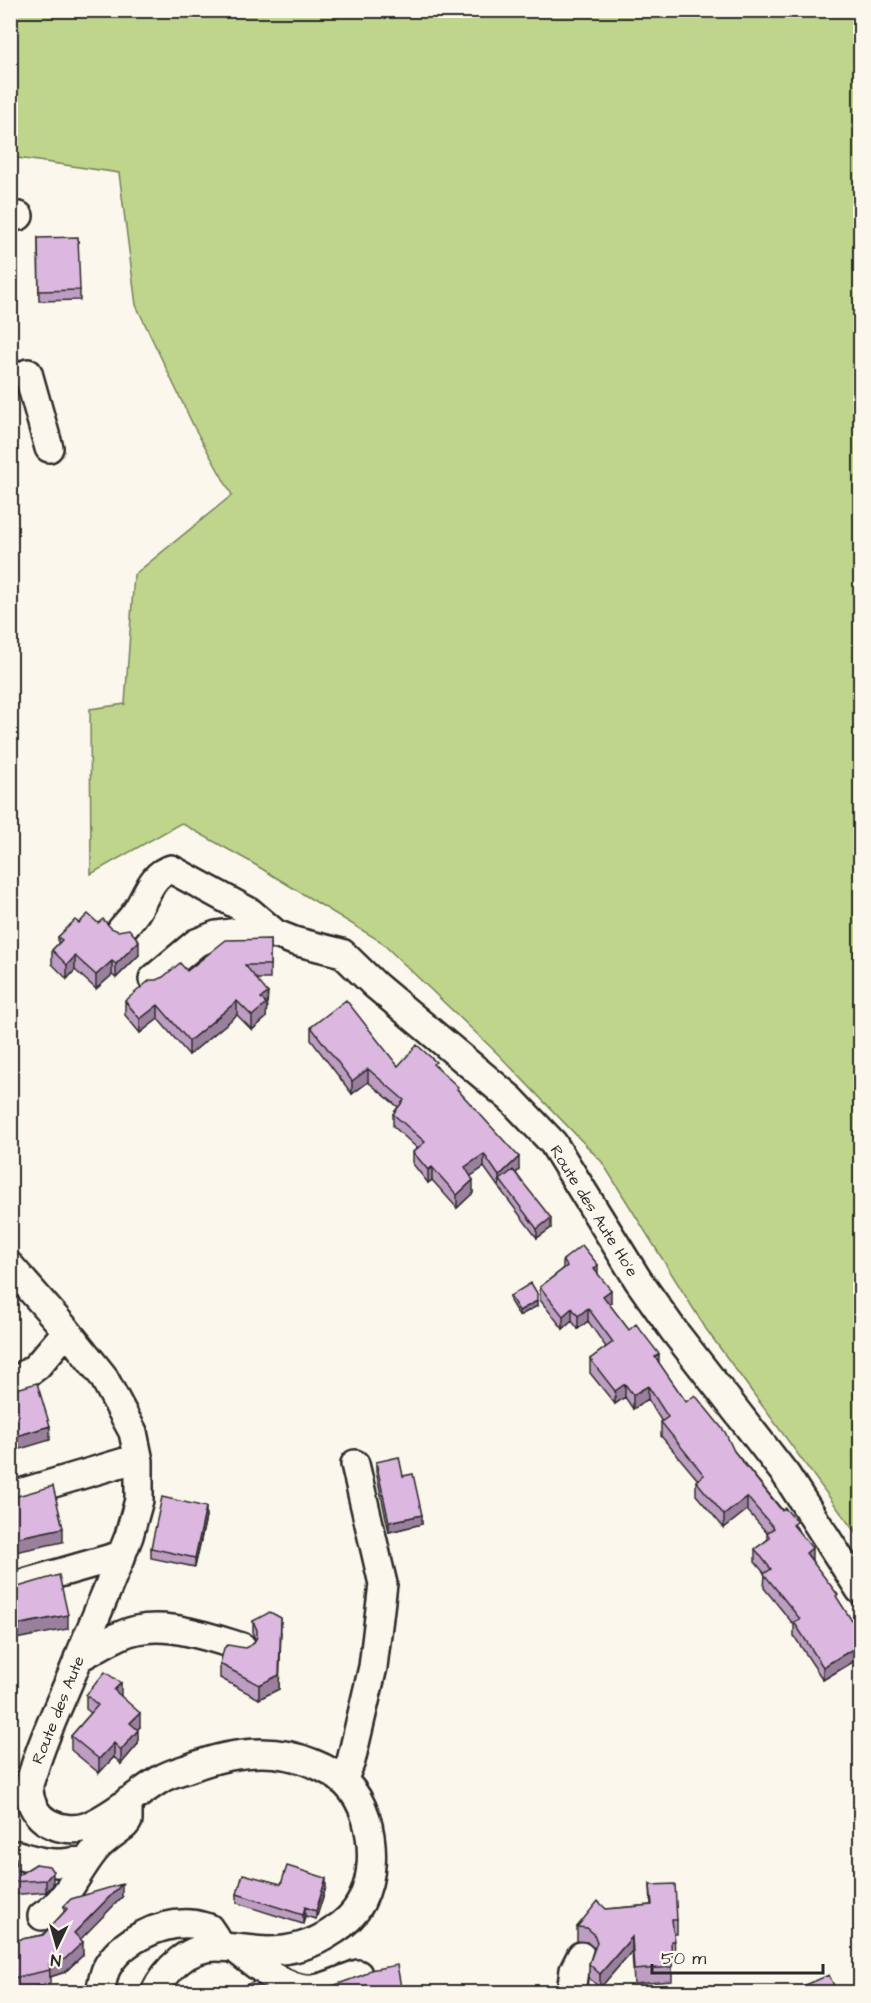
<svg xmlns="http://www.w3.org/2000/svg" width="871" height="2003" viewBox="0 0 871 2003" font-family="'Architects Daughter',sans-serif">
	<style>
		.green { fill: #bfd58b; stroke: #75805b; stroke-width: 1.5 }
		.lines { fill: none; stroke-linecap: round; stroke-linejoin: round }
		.minor-casing { stroke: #2b2b2b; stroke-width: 32 }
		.minor { stroke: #fbf7ec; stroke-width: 27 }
		.wall { fill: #bd9dc1; stroke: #2b2b2b; stroke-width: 1.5 }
		.shaded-wall { fill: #9a809d; stroke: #2b2b2b; stroke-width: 1.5 }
		.building { fill: #dcb7e0; stroke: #2b2b2b; stroke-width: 1.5 }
		.labels { text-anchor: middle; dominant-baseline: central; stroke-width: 5; stroke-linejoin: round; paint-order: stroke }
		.street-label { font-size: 16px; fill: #2b2b2b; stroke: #fbf7ec }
	</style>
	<rect width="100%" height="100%" fill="#fbf7ec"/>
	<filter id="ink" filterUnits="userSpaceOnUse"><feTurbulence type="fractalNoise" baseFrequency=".0167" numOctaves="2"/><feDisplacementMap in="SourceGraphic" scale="12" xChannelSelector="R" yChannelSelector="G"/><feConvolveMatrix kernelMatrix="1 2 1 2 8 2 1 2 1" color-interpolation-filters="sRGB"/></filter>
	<g filter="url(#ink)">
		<path class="green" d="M11,10L860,11V1539L706,1329L602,1162L498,1054L380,941L249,861L181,823L91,874L90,709L125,704L134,575L232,495L194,427L136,305L119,173L11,157Z"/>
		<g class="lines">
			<defs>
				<path id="minor" d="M10,216H19
					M28,373L49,448
					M121,930C126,924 132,918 136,912C147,896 151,874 171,869L250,912L277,935
					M153,979L196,943L216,935L243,931L266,930L294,941L342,953L375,985L511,1099L553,1143L638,1280L674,1331L786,1475L860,1590
					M10,1266L67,1331L103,1376L133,1432L139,1461V1500L129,1536C111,1582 91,1627 73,1672C60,1703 45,1734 35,1766C33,1774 28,1783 29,1790C30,1804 37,1817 49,1823C60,1829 76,1831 88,1826C115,1815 136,1794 161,1779C169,1774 180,1771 189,1768C228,1753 272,1746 312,1763C340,1774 357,1789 366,1818C374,1845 374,1877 361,1902C355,1914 344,1924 333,1931C313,1945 292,1951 267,1951C250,1950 233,1947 216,1947C188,1947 166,1969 155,1992
					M10,1386L37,1366L67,1331
					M10,1496L138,1458
					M14,1586L122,1555
					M78,1658C92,1651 105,1642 119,1636C157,1617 205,1636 242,1647
					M343,1781L351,1761L373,1667L383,1584L355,1464
					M18,1855C30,1859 43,1863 56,1863C67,1864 75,1859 85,1863
					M42,1916C69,1899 75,1874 95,1850C103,1840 115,1833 125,1825L128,1821V1801
					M234,1948C253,1963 287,1992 313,1989C329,1987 343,1979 358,1974
					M100,1992C102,1985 103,1976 106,1969C120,1941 160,1922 191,1924C197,1924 204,1927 209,1928L222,1947
					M571,1992L574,1970L581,1956"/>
			</defs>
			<use href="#minor" class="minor-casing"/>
			<use href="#minor" class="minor"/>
		</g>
		<path class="wall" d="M38,238L80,290V300L39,301Z
			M79,923H98L111,928L139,955L116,978L112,975L96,989L75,970L67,979L52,964V950L58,944V937Z
			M270,939V979H256L268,1007L266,1008V1018L252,1030L237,1015L189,1055L158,1019L140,1033L125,1015V1001L187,971Z
			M311,1027L398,1066H436L458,1090L519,1170L516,1173L551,1228L537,1238L500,1189V1188H499L484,1167L470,1176L473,1193L457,1208L432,1180L428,1183L413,1164V1152L417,1148L393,1126V1114L398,1107L368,1082L352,1094L311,1040Z
			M563,1260L598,1274L611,1303L609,1304L629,1330L659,1363L686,1402L734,1451L797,1528L812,1561L861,1635V1657L823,1680L794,1636V1625L764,1588L765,1574L755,1562V1549L767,1540V1533L747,1510L724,1528L696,1495V1481L698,1480L661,1436V1422H662L648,1399L633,1409L625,1397L615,1404L590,1373V1359L606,1347L588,1321L578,1329L572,1321L563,1329L540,1300V1287L563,1269Z
			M510,1296L537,1306L519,1316L510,1301Z
			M376,1462L403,1476L422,1524L389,1532L376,1472Z
			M206,1517L195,1567L151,1558V1548Z
			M253,1621L281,1632L279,1689L259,1699L220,1678V1664L253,1644L256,1640L253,1635Z
			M86,1695L121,1696L140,1727L137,1729L138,1744L121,1764L114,1757L99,1773L71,1750V1736L91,1713L86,1709Z
			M861,1740V1766L855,1758V1744Z
			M10,1855L17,1876L36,1864L53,1885L46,1892L10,1895Z
			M281,1884L326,1887L316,1919L305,1916L303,1924L237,1903V1894Z
			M650,1885L677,1920V1934H674L675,1955H672V1981L634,1984L632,1951L600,1988L589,1978V1964L594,1948L587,1942L577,1941V1927L606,1909L651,1905Z
			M122,1897L80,1939L83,1955L65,1972L50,1977V1984L13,1991L10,1981V1936L12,1941L43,1935L64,1912V1906Z"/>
		<path class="shaded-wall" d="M139,941V955L116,978V964Z
			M75,956V970L67,979V965Z
			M112,961V975L96,989V975Z
			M268,993L266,1018L252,1030V1016L261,998Z
			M237,1001V1015L189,1055V1041Z
			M158,1005V1019L140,1033V1019Z
			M368,1069V1082L352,1094V1081Z
			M484,1154V1167L465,1180V1167Z
			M519,1157V1170L504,1185L500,1180L499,1188V1176Z
			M432,1167V1180L428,1183V1170Z
			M473,1180V1193L457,1208V1195Z
			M551,1218V1228L537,1238V1229Z
			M598,1265V1279L594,1269Z
			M611,1290V1303L603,1309V1296Z
			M537,1301V1306L519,1316V1311Z
			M572,1308V1321L563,1329V1316Z
			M588,1308V1321L578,1329V1316Z
			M659,1354V1368L655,1357Z
			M625,1384V1397L615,1404V1391Z
			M648,1386V1399L633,1409V1395Z
			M50,1426V1440L10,1452V1438Z
			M747,1497V1510L724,1528V1515Z
			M206,1507V1517L195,1567V1558Z
			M422,1515V1524L389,1532V1522Z
			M63,1528V1542L10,1553V1539Z
			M812,1548V1561L806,1553Z
			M68,1615V1629L10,1640V1626Z
			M281,1618L279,1689L259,1699V1685Z
			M861,1644V1657L823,1680V1667Z
			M121,1683V1697L114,1690Z
			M140,1713V1727L130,1737V1723Z
			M138,1730V1744L121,1764V1750Z
			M114,1743V1757L99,1773V1759Z
			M53,1872V1885L46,1892V1880Z
			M326,1878V1887L316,1919V1911Z
			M122,1884V1897L74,1946V1933Z
			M305,1907V1916L303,1924V1915Z
			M632,1937V1951L600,1988V1974Z
			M83,1942V1955L65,1972L50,1977L49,1964Z
			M401,1987V1992H376Z"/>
		<path class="building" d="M78,237L80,290L39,291L38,238Z
			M88,914L98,923L103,919L111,928L118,931L129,929L139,941L116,964L112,961L96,975L75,956L67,965L52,950L62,940L58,937L75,920L79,923Z
			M270,939V965H245L268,993L261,998L266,1004L252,1016L237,1001L189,1041L158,1005L140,1019L125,1001L150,980H156L163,977L180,963L187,971L226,940Z
			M346,1000L398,1066L417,1045L436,1062L433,1064L458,1087L457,1089L519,1157L499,1176L484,1154L465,1167L473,1180L457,1195L432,1167L428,1170L413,1152L425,1142L393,1114L404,1100L368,1069L352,1081L311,1027Z
			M513,1170L551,1218L537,1229L500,1180Z
			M582,1245L598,1265L594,1269L611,1290L603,1296L629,1330L636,1324L659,1354L655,1357L686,1402L695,1395L725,1432L734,1451L782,1511L785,1508L797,1522L793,1525L812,1548L806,1553L838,1595L836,1596L861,1635V1644L823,1667L794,1622L800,1619L764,1574L771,1569L755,1549L770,1538L767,1533L774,1528L747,1497L724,1515L696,1481L704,1475L661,1422L668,1417L648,1386L633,1395L625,1384L615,1391L590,1359L613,1342L588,1308L578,1316L572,1308L563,1316L540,1287L567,1266L563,1260Z
			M531,1283L537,1293V1301L519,1311L510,1296Z
			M37,1383L50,1426L10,1438V1391Z
			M399,1457L403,1476L413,1474L422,1515L389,1522L376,1462Z
			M53,1486L63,1528L10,1539V1497H14Z
			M162,1497L206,1507L195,1558L151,1548Z
			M59,1575L68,1615L10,1626V1587H18Z
			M270,1612L281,1618L279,1675L259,1685L220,1664L224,1648L228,1645L245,1648L253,1644L257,1637V1630L253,1621Z
			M105,1672L121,1683L114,1690L140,1713L130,1723L138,1730L121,1750L114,1743L99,1759L71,1736L98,1705L86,1695Z
			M861,1740V1752L855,1744Z
			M10,1855L16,1858L17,1876L36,1864L49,1866L53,1872L46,1880L10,1882Z
			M287,1866L326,1878L316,1911L305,1907L303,1915L237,1894L243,1874L281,1884Z
			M122,1884L74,1933L83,1942L65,1959L49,1964L50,1970L13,1978L10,1967V1936L12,1941L43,1935L67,1909L64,1906L71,1899Z
			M675,1884L677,1920H672L675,1941H671L672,1967L634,1970L632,1937L600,1974L589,1964L597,1942L594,1934L587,1928L577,1927L598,1901L606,1909L652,1905L650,1885Z
			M397,1965L401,1987L376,1992H324V1989L363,1975L370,1970Z
			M829,1975L837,1992H795L794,1990Z
			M256,1981L260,1992H226Z"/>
	</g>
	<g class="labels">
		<g class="street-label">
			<text transform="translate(594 1211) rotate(58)">Route des Aute Ho'e</text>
			<text transform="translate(58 1710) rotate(-68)">Route des Aute</text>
		</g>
	</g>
	<rect width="871" height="2003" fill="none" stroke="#fbf7ec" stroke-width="36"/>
	<rect x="18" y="18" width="835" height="1967" fill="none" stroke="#2b2b2b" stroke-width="2" filter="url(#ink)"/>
	<g transform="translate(57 1946) rotate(185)" stroke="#fbf7ec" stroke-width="4.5" paint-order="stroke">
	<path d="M0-4.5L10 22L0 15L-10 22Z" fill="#2b2b2b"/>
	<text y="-9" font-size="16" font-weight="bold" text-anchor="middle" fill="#2b2b2b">N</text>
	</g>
	<path d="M652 1964v9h171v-9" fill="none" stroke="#2b2b2b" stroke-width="3"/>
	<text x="661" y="1964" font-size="18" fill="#2b2b2b" stroke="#fbf7ec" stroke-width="4.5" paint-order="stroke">50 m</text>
</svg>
